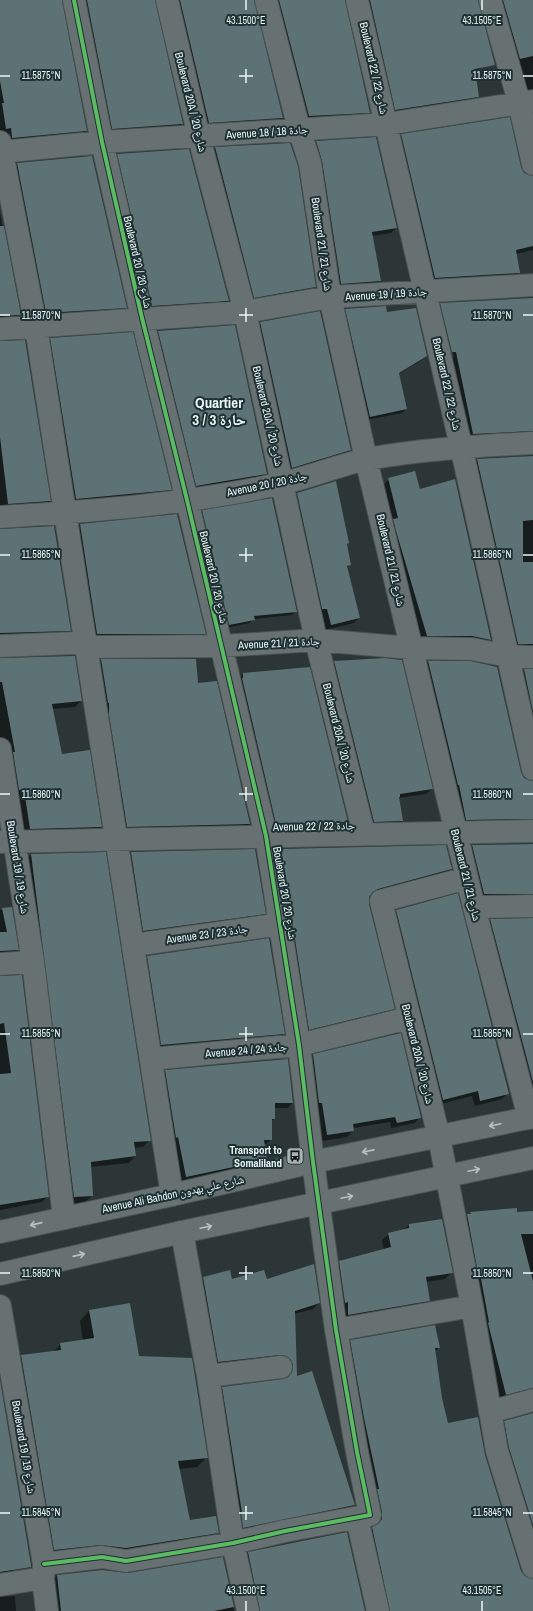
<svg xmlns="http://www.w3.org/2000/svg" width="533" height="1611" viewBox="0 0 533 1611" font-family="'Archivo Narrow','Noto Naskh Arabic',sans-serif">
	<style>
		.shadow { fill: #0007; fill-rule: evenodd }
		.building { fill: #5c7274 }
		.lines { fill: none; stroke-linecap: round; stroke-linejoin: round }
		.street-casing { stroke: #495151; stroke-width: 24 }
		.secondary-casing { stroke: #495151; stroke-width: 24 }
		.street { stroke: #687172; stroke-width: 22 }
		.secondary { stroke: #687172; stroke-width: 22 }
		.cycleway-casing { stroke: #1d3032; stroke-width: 6 }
		.cycleway { stroke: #5cba63; stroke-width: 4 }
		.oneway { stroke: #b7c1c2 }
		.ticks { fill: none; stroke: #ebf6f7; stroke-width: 1.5 }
		.labels { text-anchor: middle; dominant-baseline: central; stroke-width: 4; stroke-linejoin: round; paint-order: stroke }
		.street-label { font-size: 11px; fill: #ebf6f7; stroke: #1d3032 }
		.poi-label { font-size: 11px; font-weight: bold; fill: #ebf6f7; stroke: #1d3032; text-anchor: end }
		.district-label { font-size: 15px; font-weight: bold; fill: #ebf6f7; stroke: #1d3032 }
		.ticks-label { font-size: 10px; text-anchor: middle; fill: #ebf6f7; stroke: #1d3032; stroke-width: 4; stroke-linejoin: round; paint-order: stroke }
	</style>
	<rect width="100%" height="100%" fill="#2c3637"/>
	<path class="shadow" d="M0,0H61L86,131L80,136L6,144L0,137Z
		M79,0H154L182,124L176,130L107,134Z
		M172,0H253L282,118L277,123L203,128Z
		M271,0H344L369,112L364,118L303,122Z
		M362,0H467L479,68L475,73L478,97L472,102L390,115Z
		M499,0H533V97L522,95Z
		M402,135L520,167L523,173L533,177V250L516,254L519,273L512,279L429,284L395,142Z
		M316,142L396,228L391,233L372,236L380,281L374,287L335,289L311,147Z
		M290,144L315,286L309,292L248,303L209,154L215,148Z
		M118,155L228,300L223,305L147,311L113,160Z
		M17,164L126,307L120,313L41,318L12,169Z
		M0,213L20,315L14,320L0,321Z
		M533,299V438L467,440L435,310L441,304ZM441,308H443L454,357H452Z
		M346,310L386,313L426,356L422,360L398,374L406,409L402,413L366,420L342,313Z
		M260,323L350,450L344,455L286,473L255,329Z
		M158,332L266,473L260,479L190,492L152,338Z
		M51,339L170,489L166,494L71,503L46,344Z
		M0,342L50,501L44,506L0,509Z
		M533,456V652L512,650L471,466L477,460Z
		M389,479L419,491L490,640L486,644L422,640L389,524L393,521L384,484Z
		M297,493L348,543L346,545L350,564L346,568L359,618L354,623L325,630L292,499Z
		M203,511L296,611L292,615L253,619L250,623L226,628L199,515Z
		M177,515L204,633L199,639L91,640L74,530L80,525Z
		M0,530L70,630L64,636L0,639Z
		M0,659L81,701L75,707L52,709L61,755L89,751L101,827L95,833L24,834L20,807H15L0,744Z
		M101,660H195L197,684L216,682L249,824L244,829L122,831L96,665Z
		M334,662L432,789L426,794L398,798L402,821L397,826L369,827L329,667Z
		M428,662H471L520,772L523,778L533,782V826H460L422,668Z
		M533,669V745L518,676L524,670Z
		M243,674L347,822L343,826L272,828L239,678Z
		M533,844V901L478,900L466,852L472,846Z
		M445,846L451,869L446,874L372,894L368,897V904L393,1008L389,1013L305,1034L276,855L281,850Z
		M131,853L265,913L257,920L136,938L124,860Z
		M31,855L150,1140L143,1147L134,1148L135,1156L129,1163L90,1167L92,1196L85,1202L68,1204L25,861Z
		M11,908L17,950L12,956H0V910Z
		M397,911L508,1093L502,1099L475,1106L472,1096L437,1105L391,917Z
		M533,919V1086L526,1088L484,926L491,920Z
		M148,957L284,1033L279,1038L157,1050L143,961Z
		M0,977L48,1196L42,1202L0,1210Z
		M313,1055L420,1117L415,1123L391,1128L390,1122L353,1128V1131L347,1137L322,1141L307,1061Z
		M166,1071L292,1103L288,1108H274V1119L271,1121V1140L266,1144H263L266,1160L262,1164L182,1181L161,1076Z
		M533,1212V1396L500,1401L461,1222L471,1213Z
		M409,1225L452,1272L445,1279L426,1282L429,1300L422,1307L342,1322L333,1269L340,1262L384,1250L382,1240L389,1234L404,1230Z
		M203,1278L231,1280H266L319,1303L313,1309L294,1314L296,1378L354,1505L348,1511L238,1533L217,1394L223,1388L287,1379L288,1371L213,1367L197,1284Z
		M89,1311L138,1356L207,1457L197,1467L179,1469L190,1521L218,1532L208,1542L45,1559L12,1366L22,1356L53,1352L61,1344L83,1341L80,1321Z
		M351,1341L439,1348L434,1352L441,1398L447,1424L484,1455L520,1571L524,1577L533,1580V1611H383L366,1535L376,1526V1520L344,1348Z
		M0,1390L13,1570L7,1576L0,1578Z
		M533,1414V1552L498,1428L505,1422Z
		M248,1553L364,1611H253L242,1560Z
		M223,1558L234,1611H54L51,1583L57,1576L128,1574Z
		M15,1596L16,1611H0V1597Z"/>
	<path class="building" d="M0,0H62L87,131L12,138L11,128L6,129L2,103H4L0,81Z
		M87,0H155L183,124L112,129Z
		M180,0H254L283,118L209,123Z
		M279,0H345L370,113L309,116Z
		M370,0H478L495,65L475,69L479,97L395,110Z
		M503,0H533V56L520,59Z
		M510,117L521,167L524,173L533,176V246L516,250L520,273L435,278L401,134Z
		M376,137L397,228L372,232L381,281L341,284L322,161L316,141Z
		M290,143L298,166L316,287L254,298L215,147Z
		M189,149L229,301L152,306L117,154Z
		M92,156L127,308L46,313L17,163Z
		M0,226H4L21,315L0,316Z
		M533,298V431L473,434L456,352H452L440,303Z
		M386,306L387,312L416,308L427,356L399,373L407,409L370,417L345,309Z
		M320,311L351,450L292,468L260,322Z
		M235,325L267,474L196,486L158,331Z
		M133,332L172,490L76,499L50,338Z
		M25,340L51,501L8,504L0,437V341Z
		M533,456V520L523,521V562H533V644H518L477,459Z
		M415,471L420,489L455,479L491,640L472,636H427L396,531L393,519L398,518L388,478Z
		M336,481L349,543L347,544L351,565L347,566L360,618L331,625L327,609H322L297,493Z
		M272,498L297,612L254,616L255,620L229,625L202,510Z
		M177,514L206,634H97L80,524Z
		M54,526L71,631L0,633V529Z
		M75,656L82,701L52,704L62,754L90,750L102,827L30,829L24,790H19L13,752H15L2,682H0V658Z
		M385,658L402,660L433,789L400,794V797H399L403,821L374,822L334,661Z
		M101,659H196L198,683L217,681L250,824L127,827L109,715V703H108Z
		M428,661H471L497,667L521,772L524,778L533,781V819L466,820L459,785H458Z
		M310,667L348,822L276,824L242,678H243V673Z
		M524,669H533V712Z
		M533,844V894H484L472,845Z
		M446,845L452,869L378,889L373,892L369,897V904L395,1009L309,1030L281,849Z
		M255,849L266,914L143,931L131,852Z
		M106,852L151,1141L134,1142L136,1156L91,1162L93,1196L74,1197L31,854Z
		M458,893L509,1094L480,1101L478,1091L443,1100L396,910Z
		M12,907L19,950L0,951V932H7L2,908Z
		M533,918V1082L490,919Z
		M269,938L285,1034L161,1045L147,956Z
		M22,975L49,1197L0,1205V1074L11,1073L4,1023L0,1024V976Z
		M401,1033L421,1118L397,1123L395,1117L353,1124L354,1131L327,1135L322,1103H319L313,1054Z
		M288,1059L293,1103H275V1119H272V1140H264L267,1160L186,1177L178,1137L176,1138L165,1070Z
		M517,1208V1212L533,1211V1234H521L533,1281V1388L506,1395L488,1323L489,1322L479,1268H477L467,1214H471L470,1212Z
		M442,1219L453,1273L426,1277L430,1301L348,1315V1302L345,1303L339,1261L391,1247L388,1233L409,1228V1224Z
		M314,1264L320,1303L295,1311L297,1376L312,1371L355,1505L243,1528L241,1513H242L222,1387L283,1379L288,1377L292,1372L293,1365L291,1360L286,1356L280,1355L218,1362L203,1277L230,1270L232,1279L264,1270L267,1279Z
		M130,1303L139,1356L192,1358L208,1458L178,1461L190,1520L216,1516L219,1533L126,1548L101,1545L54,1550L21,1355L61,1350L60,1343L94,1338L89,1310Z
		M435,1325L440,1348H435L442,1398L448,1423L478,1417L485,1455L521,1571L525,1576L533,1579V1611H390L372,1527L378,1524L382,1519V1512L377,1489H379L364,1418L350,1340Z
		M0,1380L31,1565V1567L0,1572Z
		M533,1413V1525L509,1448L504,1421Z
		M347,1532L365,1611H260L248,1552Z
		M223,1557L234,1607L214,1611H61L57,1575L102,1570L128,1573Z"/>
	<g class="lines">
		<defs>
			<path id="street" d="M167,0L199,137L245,312L316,640L364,834
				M266,0L299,129L310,163L330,297L366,459L474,907L529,1118
				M357,0L461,446L533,769
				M490,0L519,102L533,164
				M0,142L36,327L172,1195
				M0,152L102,142L387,124L533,101
				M0,329L245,312L330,297L533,285
				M0,517C93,511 191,504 283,483C311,477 339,465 367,459C422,449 478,446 533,443
				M0,646L76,643L87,647L221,646L316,640L411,648L472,649L508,656L533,657
				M0,749L33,962L64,1218
				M0,842L533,831
				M467,878L381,901L439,1137L472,1306L497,1451L533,1567
				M474,907L533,906
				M134,945L281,924
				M0,964L33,962
				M151,1059L299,1045L409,1018
				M182,1232L208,1376L233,1543L248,1611
				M0,1306L44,1564L43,1578L47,1611
				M336,1330L472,1306
				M208,1376L281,1367
				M490,1412L533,1400
				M357,1518L378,1611
				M44,1564L102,1557L126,1561L233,1543L285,1531L370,1515L357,1452L336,1330L313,1162L299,1045L266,836L187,500L142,318L102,142L74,0
				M0,1585L43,1578"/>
			<path id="secondary" d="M0,1232L172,1195L313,1162L533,1117
				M0,1274L182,1232L533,1158"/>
		</defs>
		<use href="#street" class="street-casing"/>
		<use href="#secondary" class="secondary-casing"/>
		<use href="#street" class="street"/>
		<use href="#secondary" class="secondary"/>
		<defs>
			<path id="cycleway" d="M44,1564L102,1557L126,1561L233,1543L285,1531L370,1515L357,1452L336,1330L313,1162L299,1045L266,836L187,500L142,318L102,142L74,0"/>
		</defs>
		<use href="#cycleway" class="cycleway-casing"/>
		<use href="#cycleway" class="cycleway"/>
	</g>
	<defs><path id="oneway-shaft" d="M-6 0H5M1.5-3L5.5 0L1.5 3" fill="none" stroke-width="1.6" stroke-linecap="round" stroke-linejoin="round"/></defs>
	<g class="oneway">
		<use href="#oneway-shaft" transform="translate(495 1125) rotate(168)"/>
		<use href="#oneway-shaft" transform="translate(368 1151) rotate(169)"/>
		<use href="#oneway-shaft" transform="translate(474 1170) rotate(-12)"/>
		<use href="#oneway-shaft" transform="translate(347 1197) rotate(-12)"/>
		<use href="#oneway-shaft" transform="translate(36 1224) rotate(167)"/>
		<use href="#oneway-shaft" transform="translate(206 1227) rotate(-12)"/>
		<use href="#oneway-shaft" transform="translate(79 1255) rotate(-13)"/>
	</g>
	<path class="ticks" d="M246,0V10M482,0V10M246,69V83M0,76H10M239,76H253M523,76H533M246,308V322M0,315H10M239,315H253M523,315H533M246,548V562M0,555H10M239,555H253M523,555H533M246,787V801M0,794H10M239,794H253M523,794H533M246,1027V1041M0,1034H10M239,1034H253M523,1034H533M246,1266V1280M0,1273H10M239,1273H253M523,1273H533M246,1506V1520M0,1513H10M239,1513H253M523,1513H533M246,1601V1611M482,1601V1611"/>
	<defs>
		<symbol id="bus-square" viewBox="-11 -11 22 22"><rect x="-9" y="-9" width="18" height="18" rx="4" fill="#a8b3b4" stroke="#1d3032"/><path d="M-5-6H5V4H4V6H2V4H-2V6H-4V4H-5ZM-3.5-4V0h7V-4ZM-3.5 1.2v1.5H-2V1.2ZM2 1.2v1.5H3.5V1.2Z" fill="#111"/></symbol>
	</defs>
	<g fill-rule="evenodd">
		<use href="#bus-square" x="285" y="1146" width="20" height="20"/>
	</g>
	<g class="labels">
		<g class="street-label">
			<text transform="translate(374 68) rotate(77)">Boulevard 22 / شارع 22</text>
			<text transform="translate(191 102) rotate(76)">Boulevard 20A / شارع 20أ</text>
			<text transform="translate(267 132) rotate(-4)">Avenue 18 / جادة 18</text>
			<text transform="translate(322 244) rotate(82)">Boulevard 21 / شارع 21</text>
			<text transform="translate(138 262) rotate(77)">Boulevard 20 / شارع 20</text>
			<text transform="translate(386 294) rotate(-4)">Avenue 19 / جادة 19</text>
			<text transform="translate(447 384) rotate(77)">Boulevard 22 / شارع 22</text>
			<text transform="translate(268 416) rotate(77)">Boulevard 20A / شارع 20أ</text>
			<text transform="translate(267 484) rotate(-12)">Avenue 20 / جادة 20</text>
			<text transform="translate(391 560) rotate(77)">Boulevard 21 / شارع 21</text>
			<text transform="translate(214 577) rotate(77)">Boulevard 20 / شارع 20</text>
			<text transform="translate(279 643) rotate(-3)">Avenue 21 / جادة 21</text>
			<text transform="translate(339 733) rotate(76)">Boulevard 20A / شارع 20أ</text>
			<text transform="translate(314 826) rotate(-1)">Avenue 22 / جادة 22</text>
			<text transform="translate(18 867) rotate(81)">Boulevard 19 / شارع 19</text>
			<text transform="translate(466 875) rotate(76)">Boulevard 21 / شارع 21</text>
			<text transform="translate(285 893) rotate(80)">Boulevard 20 / شارع 20</text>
			<text transform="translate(207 934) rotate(-8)">Avenue 23 / جادة 23</text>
			<text transform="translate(246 1050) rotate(-5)">Avenue 24 / جادة 24</text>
			<text transform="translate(418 1054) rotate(76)">Boulevard 20A / شارع 20أ</text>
			<text transform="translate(173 1194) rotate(-12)">Avenue Ali Bahdon شارع علي بهدون</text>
			<text transform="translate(24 1447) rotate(80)">Boulevard 19 / شارع 19</text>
		</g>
		<g class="poi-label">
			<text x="282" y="1150">Transport to<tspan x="282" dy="13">Somaliland</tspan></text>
		</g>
		<g class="district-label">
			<text x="219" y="402">Quartier<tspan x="219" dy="17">3 / حارة 3</tspan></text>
		</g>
	</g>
	<g class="ticks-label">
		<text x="246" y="24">43.1500°E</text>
		<text x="482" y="24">43.1505°E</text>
		<text x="41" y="79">11.5875°N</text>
		<text x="492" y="79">11.5875°N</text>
		<text x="41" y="319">11.5870°N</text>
		<text x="492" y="319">11.5870°N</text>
		<text x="41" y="558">11.5865°N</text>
		<text x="492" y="558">11.5865°N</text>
		<text x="41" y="798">11.5860°N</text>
		<text x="492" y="798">11.5860°N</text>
		<text x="41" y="1037">11.5855°N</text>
		<text x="492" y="1037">11.5855°N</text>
		<text x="41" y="1277">11.5850°N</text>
		<text x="492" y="1277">11.5850°N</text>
		<text x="41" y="1516">11.5845°N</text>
		<text x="492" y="1516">11.5845°N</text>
		<text x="246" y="1594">43.1500°E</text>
		<text x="482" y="1594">43.1505°E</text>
	</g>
</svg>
